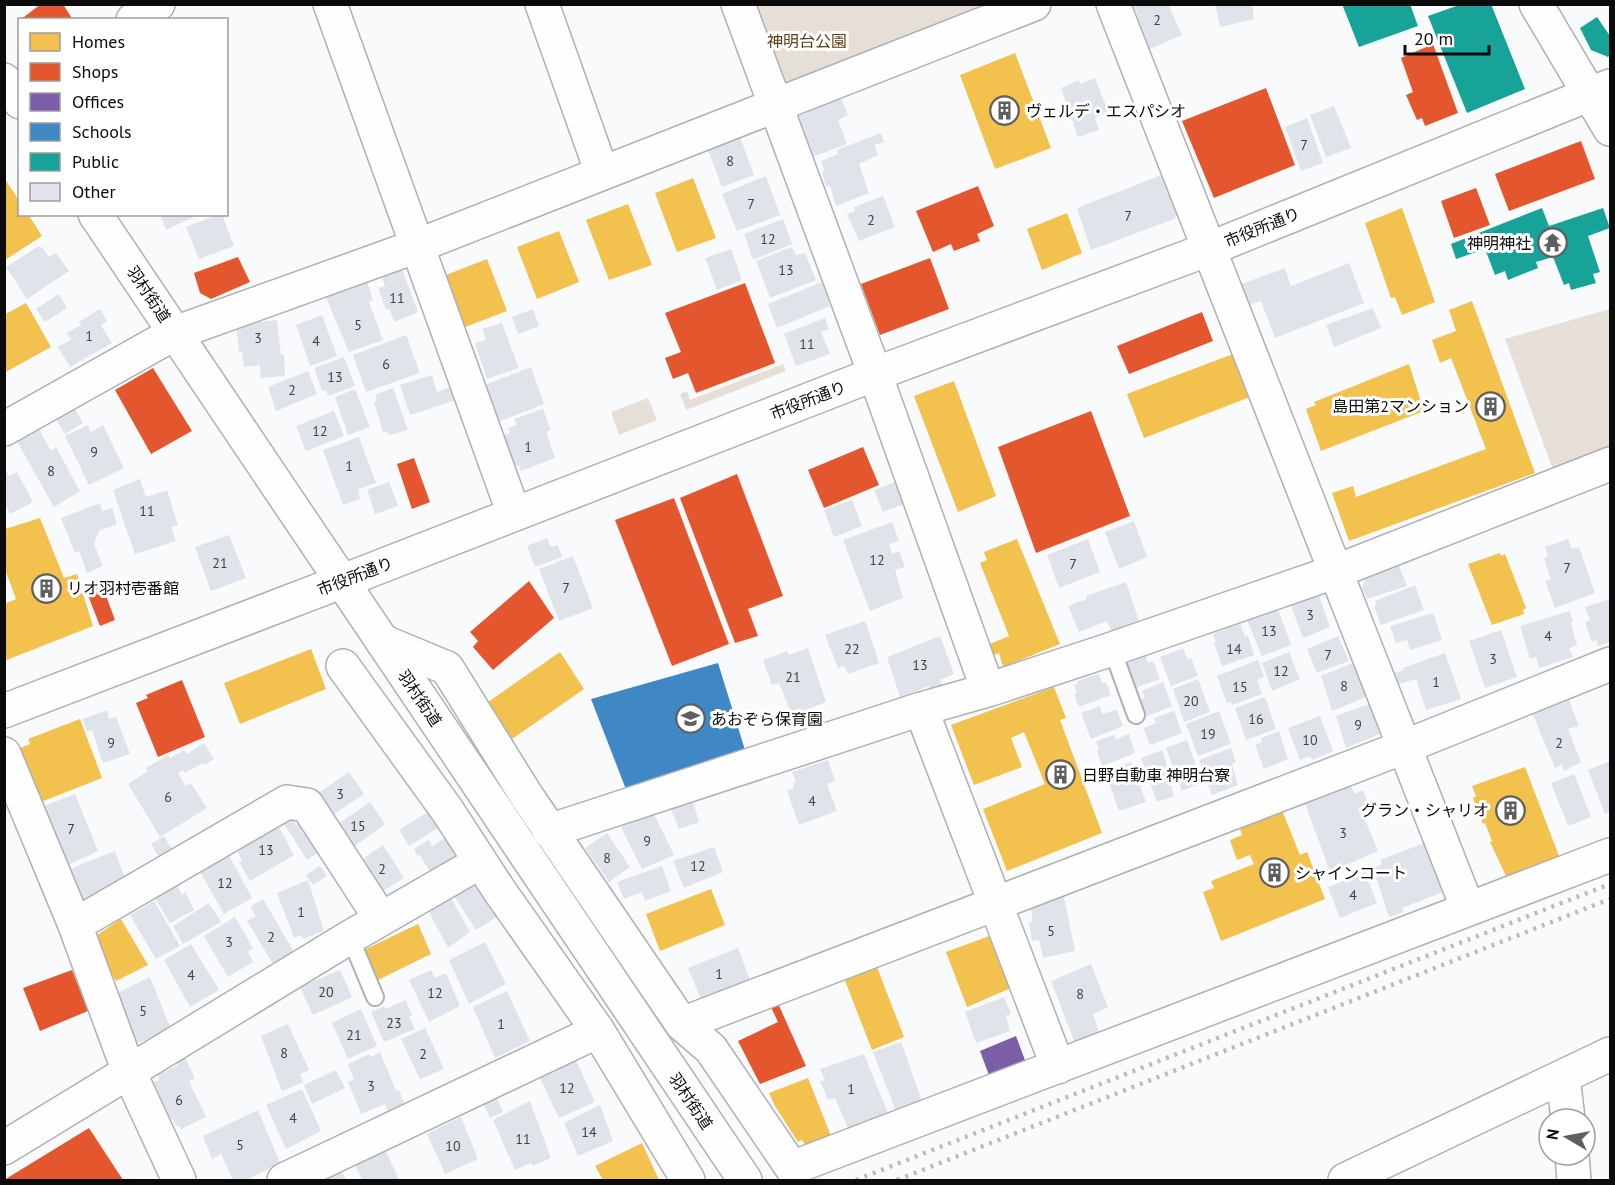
<svg xmlns="http://www.w3.org/2000/svg" width="1615" height="1185" viewBox="0 0 1615 1185" font-family="'PT Sans','Noto Sans JP',sans-serif">
	<style>
		.green { fill: #e6dfd7 }
		.homes { fill: #f2c14e }
		.shops { fill: #e4572e }
		.offices { fill: #7b5ea7 }
		.schools { fill: #3f88c5 }
		.public { fill: #17a398 }
		.building { fill: #e0e3e9 }
		.lines { fill: none; stroke-linecap: round; stroke-linejoin: round }
		.lane-casing { stroke: #afb0b2; stroke-width: 20 }
		.street-casing { stroke: #afb0b2; stroke-width: 36 }
		.secondary-casing { stroke: #afb0b2; stroke-width: 36 }
		.lane { stroke: #fefeff; stroke-width: 16 }
		.street { stroke: #fefeff; stroke-width: 33 }
		.secondary { stroke: #fefeff; stroke-width: 33 }
		.rail { stroke: #bbbbbc; stroke-width: 4.5; stroke-dasharray: 3 6; stroke-linecap: butt }
		.labels { text-anchor: middle; dominant-baseline: central; stroke-width: 6; stroke-linejoin: round; paint-order: stroke }
		.number-label { font-size: 14px; fill: #404143 }
		.park-label { font-size: 16px; fill: #5e3e14; stroke: #fff }
		.poi-label { font-size: 16px; fill: #0b0b0c; stroke: #fff; text-anchor: start }
		.street-label { font-size: 16px; fill: #0b0b0c; stroke: #fff }
	</style>
	<rect width="100%" height="100%" fill="#f9fafc"/>
	<path class="green" d="M978,4L973,22L795,87L781,81L753,5Z
		M1610,309V455L1555,475L1505,339Z
		M783,364L786,371L686,410L680,394L687,391L690,400Z
		M648,398L657,420L619,435L611,412Z"/>
	<path class="homes" d="M1015,53L1051,148L995,169L960,75Z
		M693,178L716,238L677,252L655,193Z
		M5,179L20,202V214H28L42,236L5,260Z
		M628,204L652,265L609,280L586,220Z
		M1402,208L1435,302L1402,315L1395,297L1391,298L1365,223Z
		M1067,213L1082,253L1042,270L1027,229Z
		M559,231L579,282L537,299L517,247Z
		M487,259L507,311L465,327L446,275Z
		M1472,301L1535,473L1349,541L1332,493L1353,486L1356,497L1486,449L1451,358L1440,363L1432,340L1456,331L1449,310Z
		M26,303L51,347L4,373V315Z
		M1233,354L1250,397L1144,438L1127,394Z
		M1409,364L1424,411L1321,451L1306,409L1316,405L1314,402Z
		M954,381L996,496L958,512L914,396Z
		M40,518L64,578L77,574L93,626L4,661V604L16,599L5,569V529Z
		M1017,539L1060,644L1003,667L999,653L994,655L990,644L1009,636L980,563L987,560L984,552Z
		M1500,553L1501,556L1505,554L1526,608L1523,610L1524,614L1492,625L1468,564Z
		M311,649L326,689L240,724L224,683Z
		M560,652L584,689L512,739L488,702Z
		M1054,687L1066,718L1060,720L1102,833L1007,871L983,809L1045,784L1024,732L1011,738L1022,767L974,785L951,725Z
		M80,719L102,778L41,802L20,748L30,744L28,739Z
		M1525,767L1559,856L1506,876L1490,842L1492,841L1485,823L1483,824L1473,798L1476,796L1472,786Z
		M1279,803L1300,855L1307,852L1325,899L1221,941L1203,892L1214,888L1211,881L1254,864L1250,855L1237,860L1230,840L1242,835L1237,820Z
		M711,889L725,925L660,951L646,914Z
		M121,919L148,965L116,981L91,939Z
		M418,924L431,954L376,981L364,950Z
		M992,935L1011,988L967,1007L946,952Z
		M875,962L904,1037L872,1050L842,973Z
		M808,1078L831,1136L807,1148L802,1140L798,1142L775,1106L769,1093Z
		M642,1143L659,1180H603L595,1166Z"/>
	<path class="shops" d="M41,4H63L73,20H20Z
		M1433,44L1458,113L1425,126L1422,118L1417,120L1406,95L1413,92L1401,58Z
		M1266,88L1295,165L1214,198L1182,121Z
		M1581,141L1595,179L1509,211L1495,174Z
		M978,186L994,226L977,234L980,241L954,251L951,244L933,252L916,211Z
		M1476,188L1490,225L1454,238L1441,201Z
		M238,257L250,282L211,299L200,293L194,273Z
		M930,258L949,309L880,335L861,284Z
		M745,283L775,363L696,393L688,373L673,379L665,358L681,352L665,313Z
		M1202,312L1213,341L1129,374L1117,346Z
		M153,368L192,431L151,454L115,390Z
		M1091,411L1130,516L1036,553L998,447Z
		M863,447L879,485L824,508L808,470Z
		M414,458L430,502L412,509L397,464Z
		M737,474L783,596L748,609L758,636L735,643L680,498Z
		M674,498L729,644L672,666L615,520Z
		M100,579L115,620L100,626L84,585Z
		M529,581L554,618L493,670L473,647L478,641L470,632Z
		M182,680L205,737L158,757L136,703L148,698L146,695Z
		M72,970L88,1011L40,1031L23,988Z
		M777,1001L806,1066L760,1084L738,1041L778,1022L770,1005Z
		M89,1128L123,1180H4Z"/>
	<path class="offices" d="M1016,1036L1026,1063L990,1078L980,1051Z"/>
	<path class="schools" d="M718,663L745,750L627,792L591,699Z"/>
	<path class="public" d="M1342,4H1410L1418,26L1359,47Z
		M1462,4H1491L1525,89L1467,113L1428,16Z
		M1597,17L1610,36V55L1608,57L1591,50L1580,28Z
		M1542,208L1549,226L1603,208L1610,228L1588,236L1600,272L1593,274L1596,283L1571,290L1569,283L1564,285L1553,257L1536,262L1538,268L1508,280L1505,271L1495,275L1485,249L1456,259L1451,244Z"/>
	<path class="building" d="M1133,4H1168L1182,35L1150,49Z
		M1215,4H1252L1254,19L1220,27Z
		M1095,78L1108,111L1095,118L1099,130L1078,137L1061,88L1079,80L1080,84Z
		M840,96L848,115L838,120L847,144L812,157L798,116L807,113L805,109Z
		M1334,106L1351,148L1326,157L1310,115Z
		M1307,118L1323,163L1301,171L1285,127Z
		M881,133L884,142L874,145L878,155L859,164L869,193L836,206L830,186L826,187L822,172L825,171L821,161L838,154L837,150Z
		M739,134L754,175L722,187L707,147Z
		M1164,174L1179,212L1174,219L1091,250L1077,208Z
		M766,176L780,215L737,231L722,194Z
		M883,196L895,227L859,241L847,214L855,211L854,207Z
		M160,214H200L166,230Z
		M219,214H222L234,246L199,259L186,227Z
		M783,219L792,244L753,260L744,234Z
		M39,246L40,249L42,247L49,257L56,253L69,271L27,299L6,267Z
		M792,247L796,255L805,253L816,280L770,298L756,261Z
		M731,249L742,280L717,290L705,258Z
		M399,261L418,312L394,322L389,308L386,310L378,288L385,286L379,269Z
		M1349,263L1364,303L1275,338L1261,301L1246,306L1239,285L1285,268L1291,286Z
		M364,272L373,300L369,302L383,340L349,352L322,288Z
		M822,282L830,306L777,328L768,304Z
		M59,294L67,308L45,322L36,309Z
		M1373,308L1381,328L1334,347L1326,325Z
		M100,309L107,321L101,325L112,343L70,367L58,347L71,340L67,333L81,325L79,322Z
		M533,309L539,326L518,334L512,317Z
		M322,315L337,356L310,366L296,325Z
		M825,318L829,329L821,332L830,354L796,366L784,334Z
		M277,320L281,355L284,354L285,376L261,378L260,365L244,367L242,352H239L236,324Z
		M502,323L519,368L487,379L475,343L486,340L482,329Z
		M406,335L420,373L366,392L353,355Z
		M344,357L355,386L328,396L326,390L322,391L314,368Z
		M531,367L544,404L496,423L482,386Z
		M308,371L317,394L276,411L268,387Z
		M432,375L437,392L451,387L456,400L410,415L400,385Z
		M393,388L408,430L389,435L387,431L383,432L374,402L377,401L375,395Z
		M355,389L370,427L348,435L335,397Z
		M73,405L83,423L65,434L54,416Z
		M543,409L551,430L546,432L555,458L521,471L519,465L513,466L501,436L510,433L508,428L517,425L514,419Z
		M334,411L344,436L306,451L296,426Z
		M88,425L91,432L103,425L124,468L89,485L65,436Z
		M37,426L51,451L56,447L80,491L54,507L15,438Z
		M359,437L376,483L358,489L360,499L343,505L323,450Z
		M4,468L9,476L17,472L33,502L10,514L7,508L4,509Z
		M140,479L146,497L167,490L178,525L171,527L176,541L135,554L113,490Z
		M898,481L907,503L883,512L874,490Z
		M389,482L398,506L375,514L367,490Z
		M852,500L862,526L834,537L824,510Z
		M100,503L102,511L112,508L117,524L99,531L94,544L103,566L87,573L79,551L75,553L61,518Z
		M1134,521L1147,557L1119,569L1105,532Z
		M892,522L899,541L889,544L892,554L899,551L905,567L895,570L903,598L870,611L843,540Z
		M229,535L246,578L211,591L195,547Z
		M547,538L551,547L558,545L562,557L535,567L527,546Z
		M1088,539L1100,572L1059,588L1047,555Z
		M1568,539L1572,549L1579,547L1595,593L1555,608L1545,581L1551,579L1544,558L1548,556L1545,547Z
		M573,556L593,608L559,621L539,569Z
		M1398,563L1407,586L1367,599L1362,588L1366,574Z
		M1126,582L1140,624L1112,633L1107,621L1079,632L1068,606L1087,599L1086,596Z
		M1415,585L1424,610L1381,625L1374,606L1377,605L1375,601Z
		M1318,593L1330,627L1303,638L1290,603Z
		M1610,599V642L1598,646L1596,640L1592,642L1585,622L1590,620L1585,607Z
		M1277,606L1291,645L1262,656L1246,618Z
		M1570,611L1573,622L1571,623L1577,645L1569,648L1573,657L1539,668L1536,657L1530,659L1520,626Z
		M1433,613L1442,640L1410,650L1407,640L1396,643L1390,626Z
		M865,621L879,663L848,674L844,666L838,668L825,635Z
		M1240,623L1245,637L1248,636L1254,655L1222,666L1214,643L1216,642L1213,634Z
		M1501,630L1517,677L1485,688L1469,641Z
		M940,636L954,674L940,680L943,688L931,692L929,686L900,697L887,657Z
		M1338,636L1349,661L1317,673L1307,649Z
		M808,648L826,702L792,715L779,683L772,685L763,660L787,651L789,655Z
		M1183,648L1187,659L1191,658L1198,676L1171,686L1160,657Z
		M1289,652L1300,679L1272,691L1262,663Z
		M1445,653L1461,699L1426,710L1416,679L1398,684L1395,673L1404,670L1403,668Z
		M1146,655L1148,663L1153,661L1160,679L1130,690L1123,669L1129,667L1127,663Z
		M1258,660L1264,676L1257,680L1262,694L1232,705L1231,702L1227,703L1217,676Z
		M1355,662L1368,696L1332,711L1321,676Z
		M1099,674L1102,683L1106,682L1111,695L1079,707L1074,694L1077,693L1074,685L1078,684L1077,681Z
		M1198,679L1210,712L1184,722L1173,689Z
		M1163,682L1172,706L1140,719L1134,701L1145,698L1142,691Z
		M1265,697L1276,729L1246,740L1235,708Z
		M1569,700L1579,726L1568,729L1581,762L1564,771L1562,764L1555,768L1530,708L1550,701L1552,707Z
		M1369,704L1380,734L1346,748L1336,716Z
		M1100,706L1102,714L1117,710L1123,726L1091,739L1081,713Z
		M107,710L109,719L116,717L130,754L103,763L92,730L87,732L83,719Z
		M1174,711L1182,733L1150,745L1143,728L1156,723L1154,718Z
		M1219,711L1231,744L1198,756L1186,724Z
		M1320,716L1333,751L1312,760L1310,756L1300,760L1288,728Z
		M1279,731L1288,759L1264,769L1255,745L1262,742L1261,738Z
		M1129,734L1135,753L1102,766L1097,751L1099,750L1096,741L1114,735L1116,739Z
		M1187,740L1197,768L1194,769L1199,784L1182,791L1166,748Z
		M204,743L214,759L204,765L203,763L185,773L183,770L178,773L186,786L191,783L207,808L160,837L128,784L148,771L146,768L168,755L170,758L184,750L187,754Z
		M1231,748L1236,762L1232,764L1238,785L1212,795L1199,760Z
		M1162,750L1171,778L1169,779L1174,796L1157,802L1141,758Z
		M828,760L835,781L827,784L837,811L799,825L787,791L794,788L793,783H796L792,772Z
		M1610,761V812L1605,814L1588,770Z
		M1131,762L1146,802L1119,811L1105,772Z
		M349,772L364,794L331,816L317,794Z
		M1574,774L1591,817L1568,826L1551,783Z
		M1349,780L1354,794L1363,790L1371,811L1363,815L1378,851L1330,872L1303,798Z
		M75,794L98,851L66,866L44,806Z
		M370,802L385,824L349,850L332,828Z
		M693,802L699,822L679,829L671,809Z
		M431,810L441,826L409,846L399,830Z
		M653,812L674,855L642,869L621,827Z
		M291,817L296,825L304,820L322,850L307,860L283,822Z
		M276,822L294,855L250,881L239,862L242,861L238,852L244,848L242,844Z
		M607,833L630,867L609,882L585,848Z
		M451,834L458,846L454,862L432,875L420,855L418,856L414,849L429,840L432,846Z
		M164,836L173,851L160,859L151,844Z
		M1424,843L1443,892L1402,908L1404,912L1389,917L1373,868L1382,864L1380,860Z
		M383,845L404,878L380,893L360,861Z
		M714,847L723,872L684,888L673,861Z
		M115,851L128,886L80,903L67,870Z
		M227,852L252,898L224,914L198,868Z
		M320,866L327,876L313,885L306,875Z
		M662,866L671,891L645,901L642,892L624,899L617,882Z
		M1365,872L1377,903L1340,918L1328,887Z
		M308,880L324,931L303,939L301,935L294,938L277,893Z
		M176,884L182,895L185,892L194,910L170,923L152,893Z
		M472,885L479,887L497,917L476,930L454,896Z
		M1063,892L1075,951L1043,958L1039,940L1032,941L1029,922H1033L1029,900Z
		M451,898L470,932L448,948L429,912Z
		M263,899L294,952L273,964L247,921L256,916L250,907Z
		M154,901L180,946L156,959L130,915Z
		M209,903L221,922L183,944L173,926Z
		M235,917L253,948L248,952L253,962L228,977L204,936Z
		M485,942L506,984L469,1004L449,960Z
		M191,944L219,990L190,1007L164,960Z
		M738,948L750,980L701,999L688,968Z
		M1091,964L1108,1007L1093,1014L1099,1032L1074,1041L1051,981Z
		M340,970L352,997L313,1015L300,987Z
		M431,970L435,978L446,973L460,1006L429,1022L409,980Z
		M150,977L171,1029L135,1044L117,993Z
		M507,991L530,1041L495,1058L473,1007Z
		M1004,997L1011,1014L1006,1016L1010,1031L976,1043L965,1012Z
		M406,1000L412,1015L409,1017L415,1029L384,1042L371,1012L384,1006L385,1009Z
		M361,1009L377,1046L348,1059L332,1023Z
		M288,1024L309,1070L300,1074L303,1082L282,1091L261,1036Z
		M425,1028L444,1069L420,1079L401,1039Z
		M901,1042L923,1104L897,1114L873,1052Z
		M380,1052L396,1091L399,1090L404,1103L388,1111L385,1104L361,1114L348,1082L354,1080L348,1064L369,1054L371,1057Z
		M864,1054L890,1118L850,1133L835,1098L828,1100L820,1081L825,1080L820,1069Z
		M574,1056L595,1102L559,1118L538,1074Z
		M185,1057L195,1079L189,1081L206,1117L181,1129L179,1126H176L173,1119L170,1121L151,1083L159,1080L158,1075L178,1065L176,1060Z
		M336,1070L345,1088L312,1104L304,1085Z
		M302,1089L321,1131L286,1149L266,1105Z
		M494,1092L503,1112L490,1118L481,1099Z
		M530,1101L551,1158L532,1166L531,1163L515,1170L493,1120Z
		M600,1105L613,1141L578,1156L564,1123Z
		M258,1110L280,1163L246,1180H233L221,1154L212,1159L203,1136Z
		M461,1117L478,1159L445,1174L427,1134Z
		M385,1149L399,1180H362L354,1162Z
		M339,1165L346,1180H304Z"/>
	<g class="lines">
		<defs>
			<path id="lane" d="M1112,649L1136,715
				M350,937L375,997"/>
			<path id="street" d="M330,4L514,514
				M542,4L602,173
				M738,4L875,374L988,690
				M1113,4L1468,909
				M133,20L158,4
				M4,429L175,333L417,246L1034,4
				M382,641L447,668L526,795L682,1024L711,1049L792,1168L1610,855
				M343,666L447,810L499,890L598,1031L688,1180
				M921,709L1058,1067
				M4,754L75,925L129,1072L179,1180
				M549,831L921,709L988,690L1112,649L1337,571L1610,464
				M75,925L287,802L307,805L381,919
				M682,1024L1404,747L1610,664
				M1563,1077L1568,1119
				M4,1148L350,937L480,862
				M1572,1155L1574,1180
				M284,1180L598,1031"/>
			<path id="secondary" d="M1536,4L1610,129
				M4,80L20,102
				M95,214C312,536 527,860 745,1180
				M4,711L343,581L875,374L1209,249L1610,86
				M1345,1180L1610,1054"/>
		</defs>
		<use href="#lane" class="lane-casing"/>
		<use href="#street" class="street-casing"/>
		<use href="#secondary" class="secondary-casing"/>
		<use href="#lane" class="lane"/>
		<use href="#street" class="street"/>
		<use href="#secondary" class="secondary"/>
		<path class="rail" d="M856,1180L1610,884
			M897,1180L1610,899"/>
	</g>
	<defs>
		<symbol id="building-ring" viewBox="-11 -11 22 22"><circle r="9.5" fill="#fff" stroke="#5e5f60" stroke-width="1.5"/><path d="M-4-6H4V6H1V3H-1V6H-4ZM-2.5-4.3h1.7v1.8h-1.7ZM.8-4.3h1.7v1.8H.8ZM-2.5-1h1.7V.8h-1.7ZM.8-1h1.7V.8H.8Z" fill="#5e5f60"/></symbol>
		<symbol id="temple-ring" viewBox="-11 -11 22 22"><circle r="9.5" fill="#fff" stroke="#5e5f60" stroke-width="1.5"/><path d="M0-6L5-2H3V0L6.5 2.5H4V6H1.5V3h-3V6H-4V2.5H-6.5L-3 0V-2H-5Z" fill="#5e5f60"/></symbol>
		<symbol id="school-ring" viewBox="-11 -11 22 22"><circle r="9.5" fill="#fff" stroke="#5e5f60" stroke-width="1.5"/><path d="M0-5L7-2L0 1L-7-2ZM-4 1L0 2.5L4 1V4Q0 6-4 4Z" fill="#5e5f60"/></symbol>
	</defs>
	<g fill-rule="evenodd">
		<use href="#building-ring" x="988" y="94" width="33" height="33"/>
		<use href="#temple-ring" x="1536" y="226" width="33" height="33"/>
		<use href="#building-ring" x="1474" y="390" width="33" height="33"/>
		<use href="#building-ring" x="30" y="572" width="33" height="33"/>
		<use href="#school-ring" x="674" y="702" width="33" height="33"/>
		<use href="#building-ring" x="1044" y="758" width="33" height="33"/>
		<use href="#building-ring" x="1494" y="794" width="33" height="33"/>
		<use href="#building-ring" x="1258" y="856" width="33" height="33"/>
	</g>
	<g class="labels">
		<g class="number-label">
			<text x="1157" y="20">2</text>
			<text x="1304" y="145">7</text>
			<text x="730" y="161">8</text>
			<text x="751" y="204">7</text>
			<text x="1128" y="216">7</text>
			<text x="871" y="220">2</text>
			<text x="768" y="239">12</text>
			<text x="786" y="270">13</text>
			<text x="397" y="298">11</text>
			<text x="358" y="325">5</text>
			<text x="89" y="336">1</text>
			<text x="258" y="338">3</text>
			<text x="316" y="341">4</text>
			<text x="807" y="344">11</text>
			<text x="386" y="364">6</text>
			<text x="335" y="377">13</text>
			<text x="292" y="390">2</text>
			<text x="320" y="431">12</text>
			<text x="528" y="447">1</text>
			<text x="94" y="452">9</text>
			<text x="349" y="466">1</text>
			<text x="51" y="471">8</text>
			<text x="147" y="511">11</text>
			<text x="877" y="560">12</text>
			<text x="220" y="563">21</text>
			<text x="1073" y="564">7</text>
			<text x="1567" y="568">7</text>
			<text x="566" y="588">7</text>
			<text x="1310" y="615">3</text>
			<text x="1269" y="631">13</text>
			<text x="1548" y="636">4</text>
			<text x="852" y="649">22</text>
			<text x="1234" y="649">14</text>
			<text x="1328" y="655">7</text>
			<text x="1493" y="659">3</text>
			<text x="920" y="665">13</text>
			<text x="1281" y="671">12</text>
			<text x="793" y="677">21</text>
			<text x="1436" y="682">1</text>
			<text x="1344" y="686">8</text>
			<text x="1240" y="687">15</text>
			<text x="1191" y="701">20</text>
			<text x="1256" y="719">16</text>
			<text x="1358" y="725">9</text>
			<text x="1208" y="734">19</text>
			<text x="1310" y="740">10</text>
			<text x="111" y="743">9</text>
			<text x="1559" y="743">2</text>
			<text x="340" y="794">3</text>
			<text x="168" y="797">6</text>
			<text x="812" y="801">4</text>
			<text x="358" y="826">15</text>
			<text x="71" y="829">7</text>
			<text x="1343" y="833">3</text>
			<text x="647" y="841">9</text>
			<text x="266" y="850">13</text>
			<text x="607" y="858">8</text>
			<text x="698" y="866">12</text>
			<text x="382" y="869">2</text>
			<text x="225" y="883">12</text>
			<text x="1353" y="895">4</text>
			<text x="301" y="912">1</text>
			<text x="1051" y="931">5</text>
			<text x="271" y="937">2</text>
			<text x="229" y="942">3</text>
			<text x="719" y="974">1</text>
			<text x="191" y="975">4</text>
			<text x="326" y="992">20</text>
			<text x="435" y="993">12</text>
			<text x="1080" y="994">8</text>
			<text x="143" y="1011">5</text>
			<text x="394" y="1023">23</text>
			<text x="501" y="1024">1</text>
			<text x="354" y="1035">21</text>
			<text x="284" y="1053">8</text>
			<text x="423" y="1054">2</text>
			<text x="371" y="1086">3</text>
			<text x="567" y="1088">12</text>
			<text x="851" y="1089">1</text>
			<text x="179" y="1100">6</text>
			<text x="293" y="1118">4</text>
			<text x="589" y="1132">14</text>
			<text x="523" y="1139">11</text>
			<text x="240" y="1145">5</text>
			<text x="453" y="1146">10</text>
		</g>
		<g class="park-label">
			<text x="807" y="41">神明台公園</text>
		</g>
		<g class="poi-label">
			<text x="1026" y="111">ヴェルデ・エスパシオ</text>
			<text x="1531" y="243" text-anchor="end">神明神社</text>
			<text x="1469" y="406" text-anchor="end">島田第2マンション</text>
			<text x="67" y="588">リオ羽村壱番館</text>
			<text x="711" y="719">あおぞら保育園</text>
			<text x="1082" y="775">日野自動車 神明台寮</text>
			<text x="1489" y="810" text-anchor="end">グラン・シャリオ</text>
			<text x="1295" y="873">シャインコート</text>
		</g>
		<g class="street-label">
			<text transform="translate(1262 227) rotate(-22)">市役所通り</text>
			<text transform="translate(149 294) rotate(56)">羽村街道</text>
			<text transform="translate(808 400) rotate(-21)">市役所通り</text>
			<text transform="translate(355 576) rotate(-21)">市役所通り</text>
			<text transform="translate(420 698) rotate(56)">羽村街道</text>
			<text transform="translate(691 1101) rotate(56)">羽村街道</text>
		</g>
	</g>
	<rect width="1615" height="1185" fill="none" stroke="#0b0b0c" stroke-width="12"/>
	<rect x="18" y="18" width="210" height="198" fill="#ffffff" stroke="#9d9d9e" stroke-width="1.5"/>
	<rect x="30" y="33" width="30" height="18" fill="#f2c14e" stroke="#9d9d9e" stroke-width="1.5"/>
	<text x="72" y="48" font-size="18" fill="#0b0b0c">Homes</text>
	<rect x="30" y="63" width="30" height="18" fill="#e4572e" stroke="#9d9d9e" stroke-width="1.5"/>
	<text x="72" y="78" font-size="18" fill="#0b0b0c">Shops</text>
	<rect x="30" y="93" width="30" height="18" fill="#7b5ea7" stroke="#9d9d9e" stroke-width="1.5"/>
	<text x="72" y="108" font-size="18" fill="#0b0b0c">Offices</text>
	<rect x="30" y="123" width="30" height="18" fill="#3f88c5" stroke="#9d9d9e" stroke-width="1.5"/>
	<text x="72" y="138" font-size="18" fill="#0b0b0c">Schools</text>
	<rect x="30" y="153" width="30" height="18" fill="#17a398" stroke="#9d9d9e" stroke-width="1.5"/>
	<text x="72" y="168" font-size="18" fill="#0b0b0c">Public</text>
	<rect x="30" y="183" width="30" height="18" fill="#e0e3e9" stroke="#9d9d9e" stroke-width="1.5"/>
	<text x="72" y="198" font-size="18" fill="#0b0b0c">Other</text>
	<g transform="translate(1567 1137) rotate(280)"><circle r="28" fill="#ffffff" stroke="#9d9d9e" stroke-width="1.5"/>
	<path d="M0-4.5L10 22L0 15L-10 22Z" fill="#5e5f60"/>
	<text y="-9" font-size="16" font-weight="bold" text-anchor="middle" fill="#0b0b0c">N</text>
	</g>
	<path d="M1405 45v9h84v-9" fill="none" stroke="#0b0b0c" stroke-width="3"/>
	<text x="1414" y="45" font-size="18" fill="#0b0b0c" stroke="#ffffff" stroke-width="4.5" paint-order="stroke">20 m</text>
</svg>
